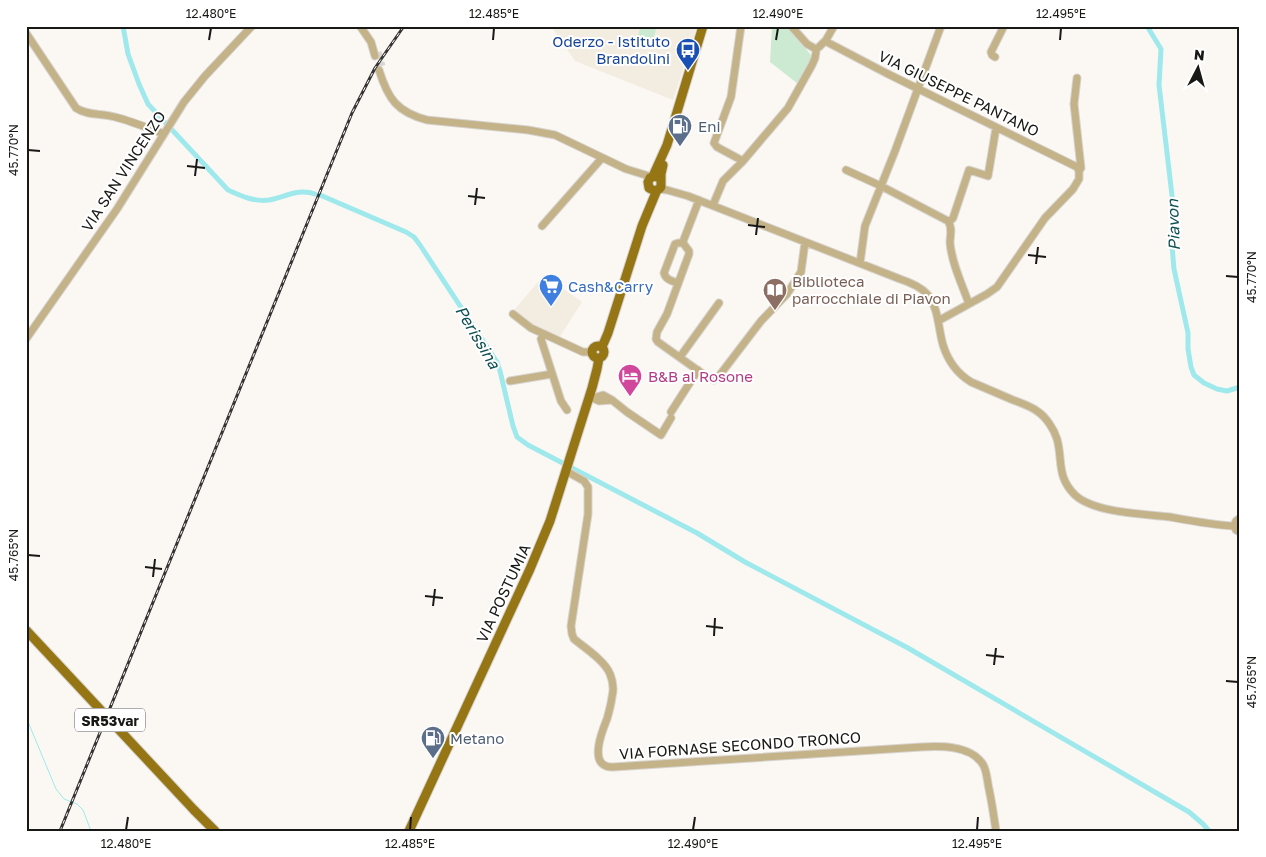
<svg xmlns="http://www.w3.org/2000/svg" width="1266" height="857" viewBox="0 0 1266 857" font-family="'Golos Text',sans-serif">
	<style>
		.built { fill: #f3ece1 }
		.green { fill: #ccead1 }
		.lines { fill: none; stroke-linecap: round; stroke-linejoin: round }
		.stream { stroke: #9fe9ec; stroke-width: 1 }
		.canal { stroke: #9fe9ec; stroke-width: 5 }
		.minor-tunnel { stroke: #d9d6d3; stroke-width: 7; stroke-dasharray: 7 3.5; stroke-linecap: butt }
		.minor-casing { stroke: #d7d4d0; stroke-width: 9 }
		.major-casing { stroke: #d7d4d0; stroke-width: 11 }
		.minor { stroke: #c4b289; stroke-width: 7 }
		.major { stroke: #967614; stroke-width: 9 }
		.rail-casing { stroke: #353432; stroke-width: 3 }
		.rail { stroke: #fff; stroke-width: 1; stroke-dasharray: 4; stroke-linecap: butt }
		.major-bridge-casing { stroke: #d7d4d0; stroke-width: 11; stroke-linecap: butt }
		.major-bridge { stroke: #967614; stroke-width: 9 }
		.ticks { fill: none; stroke: #181816; stroke-width: 2 }
		.labels { text-anchor: middle; dominant-baseline: central; stroke-width: 4; stroke-linejoin: round; paint-order: stroke }
		.shield { fill: #fff; stroke: #5d5d5c; stroke-width: 1 }
		.shield-label { font-size: 14px; font-weight: bold; fill: #181816 }
		.transit-label { font-size: 15px; fill: #164399; stroke: #fff; text-anchor: end }
		.street-label { font-size: 15px; fill: #181816; stroke: #fff }
		.service-label { font-size: 15px; fill: #4e5e75; stroke: #fff; text-anchor: start }
		.education-label { font-size: 15px; fill: #785e54; stroke: #fff; text-anchor: start }
		.shop-label { font-size: 15px; fill: #366cbe; stroke: #fff; text-anchor: start }
		.hotel-label { font-size: 15px; fill: #b23c85; stroke: #fff; text-anchor: start }
		.water-label { font-size: 16px; font-style: italic; fill: #105153; stroke: #fff }
		.neatline { fill: none; stroke: #181816; stroke-width: 2 }
		.ticks-label { font-size: 12px; text-anchor: middle; fill: #181816 }
	</style>
	<rect width="100%" height="100%" fill="#fbf8f4"/>
	<path class="built" d="M551,26H697L673,100L575,61Z
		M544,275L582,302L559,338L532,326L514,310Z"/>
	<path class="green" d="M641,26H657L651,46L636,41Z
		M772,26H785L788,28L811,55L810,63L798,84L770,62Z"/>
	<g class="lines">
		<path class="stream" d="M26,717L56,789L64,799L77,804L83,810L91,831"/>
		<path class="canal" d="M123,26L128,54L139,84L148,104L228,190C241,196 254,202 269,200C285,197 299,188 315,194
			M1147,26L1161,49L1159,85L1175,221L1172,246L1174,269L1188,333V349L1191,367L1194,375L1204,383L1217,389L1227,391L1240,387
			M320,195L406,232L414,237L420,245L497,362L500,371L513,426L517,437L528,445L697,533L745,562L908,648L1189,812L1203,824L1209,831"/>
		<path class="minor-tunnel" d="M378,52L382,66"/>
		<defs>
			<path id="minor" d="M360,26L371,42L375,56
				M741,26L731,97L714,143L717,147L743,161
				M791,26L807,44L814,48
				M26,33L76,108C88,116 101,113 115,117C131,121 148,128 164,134
				M825,41L886,73L1077,167L1079,171
				M819,47L826,40L834,26
				M995,57L992,55L991,52L1004,26
				M379,70C388,99 397,112 427,120L528,130L555,135L626,169L652,177
				M846,170L881,186L948,221C953,228 950,235 950,243C952,264 962,284 969,304
				M659,189L667,190L688,196L900,279C909,282 920,286 927,294C939,308 938,328 943,345C948,361 958,374 971,382C985,388 999,394 1013,400C1021,403 1030,406 1037,411C1046,417 1054,429 1057,439C1063,460 1056,476 1075,495C1094,513 1145,514 1170,517C1192,521 1213,525 1234,526
				M699,200L684,239L683,243L689,251V254L667,314L657,332L656,339L658,342L710,379L714,380L719,376L761,321L787,294L801,272L805,242
				M713,205L723,181L743,161L788,108L812,65L815,58L816,52
				M949,222L953,218L969,170L988,176L996,128
				M542,226L602,158
				M860,263L865,226L895,151L941,26
				M678,283C672,281 666,280 664,273L675,244L678,243H683
				M513,314L531,328L583,352H592
				M938,321L987,294L997,287L1045,218L1073,189L1079,179V171L1081,168L1074,104L1077,78
				M544,334L541,339L561,401L567,410
				M26,339L117,209L184,102L205,76L252,26
				M680,357L719,303
				M510,381L552,374
				M590,397L599,401L612,400L603,395L593,398
				M612,400L627,412L661,435L671,418
				M671,412L698,370
				M566,471L584,481L588,487V514L571,626L572,634L574,639C585,648 605,661 610,674C613,681 614,689 612,697C611,704 609,712 607,719C603,729 590,760 606,766C608,767 611,767 613,767L921,747C940,746 969,745 982,763C987,769 987,781 989,789C992,803 994,817 996,831
				M1234,526L1236,521L1240,518
				M1234,526L1236,530L1240,532"/>
			<path id="major" d="M653,176L667,145L703,26
				M661,179L655,176L650,178L648,182L649,188L655,191L659,189L661,187V174L663,165
				M592 352a6 6 0 1 1 12 0a6 6 0 1 1-12 0Z
				M602,347L608,333L642,226L657,190
				M194,810L215,831
				M409,831L530,569L550,521L592,388L597,369L599,358"/>
		</defs>
		<use href="#minor" class="minor-casing"/>
		<use href="#major" class="major-casing"/>
		<use href="#minor" class="minor"/>
		<use href="#major" class="major"/>
		<defs>
			<path id="rail" d="M60,831L352,113L375,68L404,26"/>
		</defs>
		<use href="#rail" class="rail-casing"/>
		<use href="#rail" class="rail"/>
		<defs>
			<path id="major-bridge" d="M26,630L194,810"/>
		</defs>
		<use href="#major-bridge" class="major-bridge-casing"/>
		<use href="#major-bridge" class="major-bridge"/>
	</g>
	<path class="ticks" d="M209,40L211,28M493,40L494,28M776,40L778,28M1060,40L1061,28M28,150L40,151M187,166L205,168M195,176L197,159M468,196L485,198M475,205L477,188M748,225L765,227M756,235L758,218M1028,255L1046,257M1036,264L1038,247M1226,276L1238,277M28,555L40,556M145,567L162,569M153,577L155,559M425,596L443,598M433,606L435,589M706,626L723,628M714,636L715,618M986,655L1004,657M994,665L996,648M1226,681L1238,682M126,830L128,817M410,830L411,817M693,830L695,817M977,830L978,817"/>
	<defs>
		<symbol id="bus-pin" viewBox="-11 -11 22 30"><path d="M0 17L-7.5 6A9.5 9.5 0 1 1 7.5 6Z" fill="#1a4fb4" stroke="#fff"/><path d="M-5-6H5V4H4V6H2V4H-2V6H-4V4H-5ZM-3.5-4V0h7V-4ZM-3.5 1.2v1.5H-2V1.2ZM2 1.2v1.5H3.5V1.2Z" fill="#fff"/></symbol>
		<symbol id="fuel-pin" viewBox="-11 -11 22 30"><path d="M0 17L-7.5 6A9.5 9.5 0 1 1 7.5 6Z" fill="#5c6f8a" stroke="#fff"/><path d="M-5.5-6h7V0h2V4h1.3V-2.5L3-4.5l.8-.8L6-3V5H2.5V1h-1V6h-7ZM-4.2-4.7v3.2H.2V-4.7Z" fill="#fff"/></symbol>
		<symbol id="supermarket-pin" viewBox="-11 -11 22 30"><path d="M0 17L-7.5 6A9.5 9.5 0 1 1 7.5 6Z" fill="#3f7fe0" stroke="#fff"/><path d="M-6-5.5h2.5l.6 2H6L4.5 2H-2.5L-4.4-4H-6ZM-1.5 3.2a1.3 1.3 0 1 0 .1 0ZM3 3.2a1.3 1.3 0 1 0 .1 0Z" fill="#fff"/></symbol>
		<symbol id="library-pin" viewBox="-11 -11 22 30"><path d="M0 17L-7.5 6A9.5 9.5 0 1 1 7.5 6Z" fill="#8d6e63" stroke="#fff"/><path d="M-6-4Q-3-5.5-.7-3.5V5Q-3 3-6 4ZM6-4Q3-5.5 .7-3.5V5Q3 3 6 4Z" fill="#fff"/></symbol>
		<symbol id="hotel-pin" viewBox="-11 -11 22 30"><path d="M0 17L-7.5 6A9.5 9.5 0 1 1 7.5 6Z" fill="#d1479c" stroke="#fff"/><path d="M-6-4.5h1.5V1H6V5H4.5V3h-9V5H-6ZM-4 0a1.8 1.8 0 1 1 3.6 0ZM.5 0V-2.5h3Q6-2.5 6 0Z" fill="#fff"/></symbol>
	</defs>
	<g fill-rule="evenodd">
		<use href="#bus-pin" x="674" y="36" width="28" height="38"/>
		<use href="#fuel-pin" x="666" y="112" width="28" height="38"/>
		<use href="#supermarket-pin" x="537" y="272" width="28" height="38"/>
		<use href="#library-pin" x="761" y="276" width="28" height="38"/>
		<use href="#hotel-pin" x="616" y="362" width="28" height="38"/>
		<use href="#fuel-pin" x="419" y="724" width="28" height="38"/>
	</g>
	<g class="labels">
		<rect class="shield" x="75" y="708.5" width="70" height="23" rx="4"/>
		<g class="shield-label">
			<text x="110" y="720">SR53var</text>
		</g>
		<g class="transit-label">
			<text x="670" y="41">Oderzo - Istituto<tspan x="670" dy="17">Brandolini</tspan></text>
		</g>
		<g class="street-label">
			<text transform="translate(959 93) rotate(26)">VIA GIUSEPPE PANTANO</text>
			<text transform="translate(123 171) rotate(-57)">VIA SAN VINCENZO</text>
			<text transform="translate(503 593) rotate(-65)">VIA POSTUMIA</text>
			<text transform="translate(740 745) rotate(-4)">VIA FORNASE SECONDO TRONCO</text>
		</g>
		<g class="service-label">
			<text x="698" y="126">Eni</text>
			<text x="450" y="738">Metano</text>
		</g>
		<g class="education-label">
			<text x="792" y="281">Biblioteca<tspan x="792" dy="17">parrocchiale di Piavon</tspan></text>
		</g>
		<g class="shop-label">
			<text x="568" y="286">Cash&amp;Carry</text>
		</g>
		<g class="hotel-label">
			<text x="648" y="376">B&amp;B al Rosone</text>
		</g>
		<g class="water-label">
			<text transform="translate(1173 225) rotate(-92)">Piavon</text>
			<text transform="translate(478 337) rotate(59)">Perissina</text>
		</g>
	</g>
	<rect width="1266" height="857" fill="none" stroke="#ffffff" stroke-width="55"/>
	<g transform="translate(1198 68) rotate(6)" stroke="#ffffff" stroke-width="4" paint-order="stroke">
	<path d="M0-4L9 19L0 12L-9 19Z" fill="#181816"/>
	<text y="-8" font-size="14" font-weight="bold" text-anchor="middle" fill="#181816">N</text>
	</g>
	<rect x="28" y="28" width="1210" height="802" class="neatline"/>
	<g class="ticks-label">
		<text x="211" y="18">12.480°E</text>
		<text x="494" y="18">12.485°E</text>
		<text x="778" y="18">12.490°E</text>
		<text x="1061" y="18">12.495°E</text>
		<text transform="translate(14 150) rotate(-90)" y="4">45.770°N</text>
		<text transform="translate(1252 277) rotate(-90)" y="4">45.770°N</text>
		<text transform="translate(14 555) rotate(-90)" y="4">45.765°N</text>
		<text transform="translate(1252 682) rotate(-90)" y="4">45.765°N</text>
		<text x="126" y="848">12.480°E</text>
		<text x="410" y="848">12.485°E</text>
		<text x="693" y="848">12.490°E</text>
		<text x="977" y="848">12.495°E</text>
	</g>
</svg>
